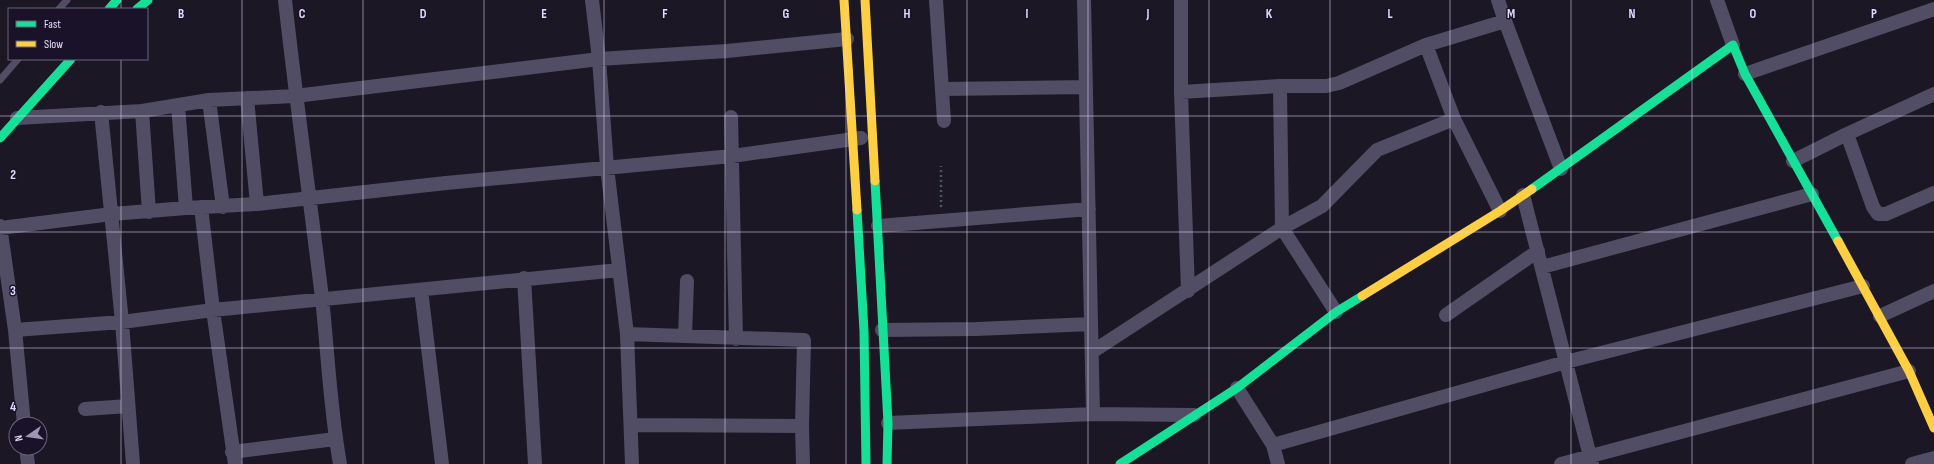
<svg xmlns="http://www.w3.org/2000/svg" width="1934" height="464" viewBox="0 0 1934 464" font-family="'Sofia Sans Condensed',sans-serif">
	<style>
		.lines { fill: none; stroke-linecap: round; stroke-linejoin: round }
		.path { stroke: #4d5565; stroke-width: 2.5; stroke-dasharray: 2 3; stroke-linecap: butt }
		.lane { stroke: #514d64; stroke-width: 7 }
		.street { stroke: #514d64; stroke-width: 14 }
		.fast { stroke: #16e098; stroke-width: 9 }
		.slow { stroke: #ffcf43; stroke-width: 9 }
		.grid { fill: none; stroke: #e5dbfe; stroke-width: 1; stroke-opacity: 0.55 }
		.grid-label { font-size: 13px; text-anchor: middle; font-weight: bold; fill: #e5dbfe; stroke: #1a1229; stroke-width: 3; stroke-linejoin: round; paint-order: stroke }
	</style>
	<rect width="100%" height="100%" fill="#1b1724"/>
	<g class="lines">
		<path class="path" d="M941,207V166"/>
		<path class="lane" d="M59,9L67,0
			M0,80L18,59"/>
		<path class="street" d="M285,0C296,100 310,199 322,298C328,354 330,409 340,464
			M592,0L599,59L607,167L627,334L632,464
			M936,0L944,121
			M1084,0L1093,414L1194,415
			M1181,0V92L1280,86H1326L1339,83L1426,45L1454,119L1500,211
			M1717,0L1733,45
			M1505,21L1561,169
			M1426,45L1505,21L1498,0
			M1745,74L1934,9
			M1280,86L1282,228L1336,312
			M942,89L1086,87
			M1181,92L1188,291
			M247,98L257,204
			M209,100L223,207
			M178,105L186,208
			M142,111L149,212
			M101,112L122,322L133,464
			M731,117L736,339
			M17,118L142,111L209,100L295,96L599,59L727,51L847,39
			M1847,134L1934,94
			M1793,161L1847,134L1873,207L1878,214H1886L1934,193
			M1523,195L1592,464
			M201,207L213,310L235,464
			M0,226L15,330L24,424
			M878,226L1089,209
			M0,228L112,214L186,208L257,204L446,183L732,156L861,138
			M1542,267L1812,194
			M524,278L535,464
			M421,290L442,464
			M1446,315L1538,251
			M1880,316L1934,291
			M15,330L122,322L213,310L619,270
			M882,330L976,329L1091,324
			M627,334L804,340L802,426L803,464
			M685,336L687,281
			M1092,352L1282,228L1322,206L1377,150L1454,119
			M1237,388L1273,445L1278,464
			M85,409L128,406
			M888,423L1093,414
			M631,425L802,426
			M1273,445L1566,362L1863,286
			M26,448L28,464
			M232,452L335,439
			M1561,464L1909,371
			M1912,464L1934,458"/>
		<path class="fast" d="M109,9L117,0
			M137,9L148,0
			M0,138L71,59
			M875,181L888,423L887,464
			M1532,189L1733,45L1745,74L1838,241
			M857,210L864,331L866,464
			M1120,464L1237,388L1336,312L1362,296"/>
		<path class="slow" d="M844,0L857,210
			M865,0L875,181
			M1838,241L1909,371L1934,428
			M1362,296L1500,211L1532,189"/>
	</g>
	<path class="grid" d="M121,0V9M242,0V464M363,0V464M484,0V464M604,0V464M725,0V464M846,0V464M967,0V464M1088,0V464M1209,0V464M1330,0V464M1450,0V464M1571,0V464M1692,0V464M1813,0V464M121,59V464M0,116H1934M0,232H1934M0,348H1934"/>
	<g class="grid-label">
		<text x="181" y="18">B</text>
		<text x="302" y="18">C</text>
		<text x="423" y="18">D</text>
		<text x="544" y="18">E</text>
		<text x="665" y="18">F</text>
		<text x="786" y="18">G</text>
		<text x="907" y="18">H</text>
		<text x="1027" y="18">I</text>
		<text x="1148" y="18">J</text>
		<text x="1269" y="18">K</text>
		<text x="1390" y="18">L</text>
		<text x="1511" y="18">M</text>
		<text x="1632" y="18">N</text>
		<text x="1753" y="18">O</text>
		<text x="1874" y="18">P</text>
		<text x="13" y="179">2</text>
		<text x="13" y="295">3</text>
		<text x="13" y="411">4</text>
	</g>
	<rect x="8" y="8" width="140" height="52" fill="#1a1229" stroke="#6b627e"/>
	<rect x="16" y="21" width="20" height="6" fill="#16e098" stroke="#6b627e"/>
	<text x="44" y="28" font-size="12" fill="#e5dbfe">Fast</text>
	<rect x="16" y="41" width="20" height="6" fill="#ffcf43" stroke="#6b627e"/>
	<text x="44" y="48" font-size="12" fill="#e5dbfe">Slow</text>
	<g transform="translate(28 436) rotate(257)"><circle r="19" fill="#1a1229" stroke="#6b627e"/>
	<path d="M0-3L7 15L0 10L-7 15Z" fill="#9e96b2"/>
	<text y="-6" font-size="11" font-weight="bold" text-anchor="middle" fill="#e5dbfe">N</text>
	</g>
</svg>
